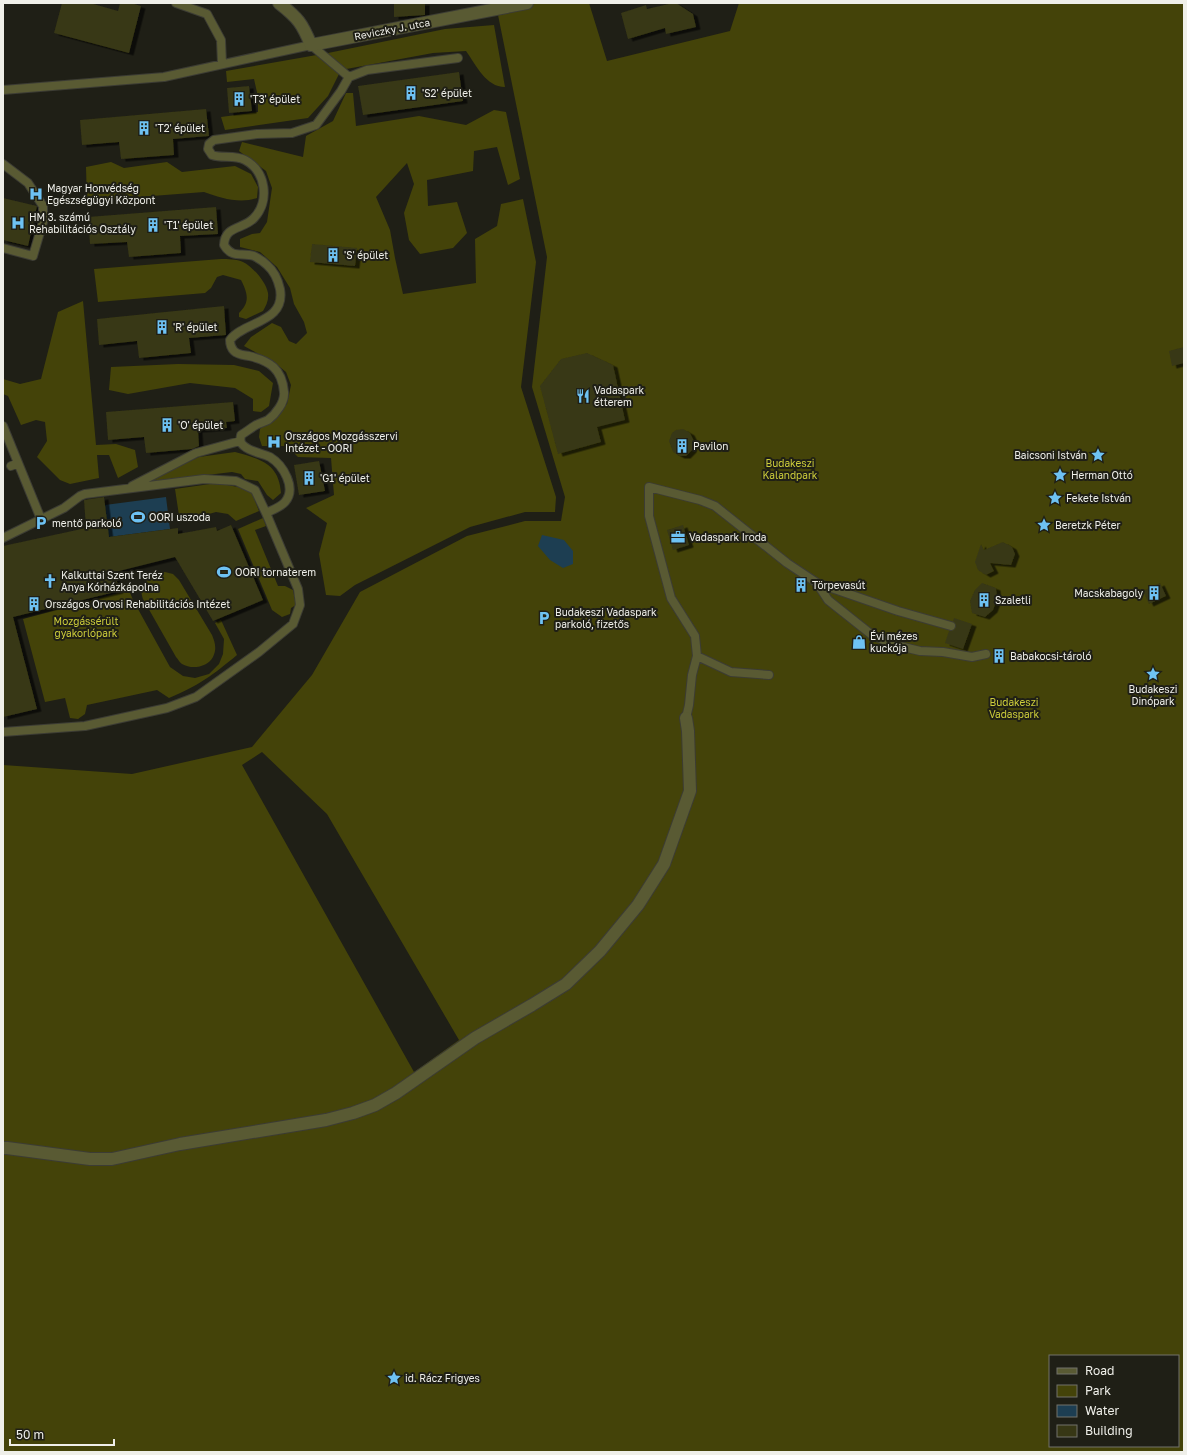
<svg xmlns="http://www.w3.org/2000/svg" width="1187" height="1455" viewBox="0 0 1187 1455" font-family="'Golos Text',sans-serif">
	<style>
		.green { fill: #444309; fill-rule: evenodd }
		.water { fill: #1d3e52 }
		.building { fill: #373715; filter: url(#shadow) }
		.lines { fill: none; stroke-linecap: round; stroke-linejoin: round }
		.lane-casing { stroke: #3c3c34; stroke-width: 10 }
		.street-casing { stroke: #3c3c34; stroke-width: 14 }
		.lane { stroke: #595a33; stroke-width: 8 }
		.street { stroke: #595a33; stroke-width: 12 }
		.labels { text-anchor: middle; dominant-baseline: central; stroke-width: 4; stroke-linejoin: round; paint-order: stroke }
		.street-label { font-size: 10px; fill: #efefe9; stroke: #1f1f16 }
		.poi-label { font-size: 10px; fill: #efefe9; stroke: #1f1f16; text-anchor: start }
		.park-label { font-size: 10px; fill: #cccc3a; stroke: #1f1f16 }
	</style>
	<defs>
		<filter id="shadow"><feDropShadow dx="4.5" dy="2.5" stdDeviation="0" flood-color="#0009"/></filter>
	</defs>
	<rect width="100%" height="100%" fill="#1f1f16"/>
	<path class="green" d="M535,3H589L607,61L730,31L739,3H1184V1452H3V765L132,774L252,747L312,675L360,592L467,536L525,521H561L565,497L532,387L547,257L497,10ZM262,752L327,814L459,1040L414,1072L242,765ZM1050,1356H1178V1446H1050Z
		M494,25L505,87C486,87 476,65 466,51L433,53L341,70L328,96L308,118L225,130L221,117L258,112V97L254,79L227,82L226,71L328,53L445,29Z
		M346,93H353L356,126L419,116L466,125L494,110L506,112L520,179L508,185L497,147L474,151L473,171L427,180L428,206L457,202L467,233L453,248L420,254L409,240L404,213L414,184L407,163L376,197L390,230L395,258L403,294L476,283L475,239L497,226L501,204L523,199L536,262L521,387L556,497L555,512H525L470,527L355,585L340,596L326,595L319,554L327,523L306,508L334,495L331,458L298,457L287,446H262L259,437L260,429L287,404L291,385L286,372L275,363L244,346L251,337L272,323L281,327L289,341L296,344L307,333L304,322L294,304L290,288L277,267L260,252L240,247V239L252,234L260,233L267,222L272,188L266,171L239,151L242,142L303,157L306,136L333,121Z
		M111,162L124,168L167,162L182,172L235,166L251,174L258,187L257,198C240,204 220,198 204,192L87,201L86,167Z
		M221,259C227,259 237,259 243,262C253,267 266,282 268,293C269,300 266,306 263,311L246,319L239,317V313C250,302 248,294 241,280L223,275L217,277L211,288L205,293L98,302L94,269Z
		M83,301L96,445L116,444L135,450L138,467L118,478L109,455H97L99,478L70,484L60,480L37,457L47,441L45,422L36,420L21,425L8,396L3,394V379L20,384L41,379L58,312Z
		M178,364L234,365L259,371L273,383L269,406L261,412L253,411V399L235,388L190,383L128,394L109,390L111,367Z
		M235,452C260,459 279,463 281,493L273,500L267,495L258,481L245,479L241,474L232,472L149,482L150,480L199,457Z
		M217,483L243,488L252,493L259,511L236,521L228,514L216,512L180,522L175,489Z
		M263,518L266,526L255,530L278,586H285L293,590L296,605L291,608L290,614L282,617L272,610L238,529Z
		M165,572L173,574L179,580L212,635C215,642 217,649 213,657C208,667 192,670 182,664C180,663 178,659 176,657L143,599C137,582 150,575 165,572Z
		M129,590L133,600L170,667L183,676L195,678L209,674L219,664L223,654L224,639L215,623L221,620L237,655C213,675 198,686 169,698L157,690L87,705L85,714L78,719L70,718L65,698L45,702L23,619Z"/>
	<path class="water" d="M166,497L170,529L109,537L105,505Z
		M542,535L564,540L573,551V564L563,568L550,560L538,546Z"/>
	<path class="building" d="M62,3H90L118,11L120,3H131L141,6L129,53L54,33Z
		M394,3H425V15L394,17Z
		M673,3H676L693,14L696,27L666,34L665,28L628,39L621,13L646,5L647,9Z
		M459,72L463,101L363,115L358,86Z
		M249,86L252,111L229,113L227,88Z
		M206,109L209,136L173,139L174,155L121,159L119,142L82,145L80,120Z
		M3,198L37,206L28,246L3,240Z
		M216,207L218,234L180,236L181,253L129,257L127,242L90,244L88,217Z
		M312,244L357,248L355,266L310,262Z
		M224,306L226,335L189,338L191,353L139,358L137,341L99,345L97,319Z
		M1184,347V363L1172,366L1169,351Z
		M587,353L613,365L625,420L597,427L601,442L558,454L540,386L561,359Z
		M233,402L235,421L226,422L227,428L198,430L199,446L192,449L146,453L144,437L108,440L106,412Z
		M683,429L690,433L694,441L692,450L686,456H680L673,452L669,441L672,433L676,430Z
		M319,461L325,491L299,495L294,465Z
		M104,497L109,537L178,528V534L216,527L217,531L231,525L263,600L213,621L175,557L115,572L119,591L13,617L37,709L3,717V546L86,528L84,500Z
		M683,525L689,545L673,550L667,530Z
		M1003,542L1012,547L1015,554L1011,565L990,563L994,571L986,575L978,570L975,562L981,544L984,550Z
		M982,583L996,588L997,599L993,610L985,617L972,613L970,601L975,590Z
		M1160,583L1166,596L1149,604L1143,591Z
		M954,618L972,624L963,649L945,643L949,631H953L956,628V624L953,621Z"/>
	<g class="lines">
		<defs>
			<path id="lane" d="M176,3L207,14L221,40L222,64
				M3,90L164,77L311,45L349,77
				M3,164L28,183L43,206V222L33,256L3,248
				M3,426L41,519
				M11,466L18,463
				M132,486L196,453L240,441
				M266,513C272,510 281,507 285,502C297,488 283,465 270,457C261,453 251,452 244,446C240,443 240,440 241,435C246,432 251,428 256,425C260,423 264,422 268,420C276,414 285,402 284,392C282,369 270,361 249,356C244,355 238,355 234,351C231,348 230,344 230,340C244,321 286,323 280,289C278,280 274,271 267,265C264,262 258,258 254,256C242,252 232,259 224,245C225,225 243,230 254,218C270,201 266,171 245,160C233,154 223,159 212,155L208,149L209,144L214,140L257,134L292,133L316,125L341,91L349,77L367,70L458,58
				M3,538L64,508L80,496L85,494L204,479L236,481L255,490L266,513L298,589L300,605L293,624L259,652L196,697L167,708L85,726L3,732
				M817,583L828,600L872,635L895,645L920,651L943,652L972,657L986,654
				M697,656L731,672L769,675
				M686,718L689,705L692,675L697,656L695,636L671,598L649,516V487L700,500L715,506L787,563L817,583L898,611L951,626"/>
			<path id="street" d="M279,3C298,18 302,23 311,45L527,3
				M3,1148H7L90,1159H112L180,1144L326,1120L353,1113L375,1105L396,1093L475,1038L532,1005L566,984L600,951L638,905L664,864L690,791L688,731L686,718"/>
		</defs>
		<use href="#lane" class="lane-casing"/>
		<use href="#street" class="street-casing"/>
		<use href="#lane" class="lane"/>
		<use href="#street" class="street"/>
	</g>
	<defs>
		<symbol id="building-bare" viewBox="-9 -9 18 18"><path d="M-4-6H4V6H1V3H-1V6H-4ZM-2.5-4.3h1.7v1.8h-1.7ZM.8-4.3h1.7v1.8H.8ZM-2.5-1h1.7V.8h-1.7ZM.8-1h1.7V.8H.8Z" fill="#6ec2f3" stroke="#1f1f16" stroke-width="2.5" paint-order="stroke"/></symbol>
		<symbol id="hospital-bare" viewBox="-9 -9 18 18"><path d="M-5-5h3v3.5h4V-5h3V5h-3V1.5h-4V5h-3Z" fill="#6ec2f3" stroke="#1f1f16" stroke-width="2.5" paint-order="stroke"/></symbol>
		<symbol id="restaurant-bare" viewBox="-9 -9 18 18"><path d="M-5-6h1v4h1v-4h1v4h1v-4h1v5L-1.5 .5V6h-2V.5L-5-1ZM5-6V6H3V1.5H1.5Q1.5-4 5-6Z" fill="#6ec2f3" stroke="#1f1f16" stroke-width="2.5" paint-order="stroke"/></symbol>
		<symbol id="sight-bare" viewBox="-9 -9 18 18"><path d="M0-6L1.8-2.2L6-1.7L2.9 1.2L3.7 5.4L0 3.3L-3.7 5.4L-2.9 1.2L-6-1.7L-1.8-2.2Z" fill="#6ec2f3" stroke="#1f1f16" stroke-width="2.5" paint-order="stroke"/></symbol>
		<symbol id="stadium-bare" viewBox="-9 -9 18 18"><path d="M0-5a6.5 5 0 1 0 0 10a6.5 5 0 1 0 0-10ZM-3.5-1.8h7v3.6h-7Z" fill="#6ec2f3" stroke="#1f1f16" stroke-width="2.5" paint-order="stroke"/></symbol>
		<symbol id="parking-bare" viewBox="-9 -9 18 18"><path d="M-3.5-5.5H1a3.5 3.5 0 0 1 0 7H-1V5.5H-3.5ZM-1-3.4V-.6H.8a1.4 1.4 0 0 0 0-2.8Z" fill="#6ec2f3" stroke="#1f1f16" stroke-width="2.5" paint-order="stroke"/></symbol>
		<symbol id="office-bare" viewBox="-9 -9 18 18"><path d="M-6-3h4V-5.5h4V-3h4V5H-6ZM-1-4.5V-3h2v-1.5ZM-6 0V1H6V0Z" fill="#6ec2f3" stroke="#1f1f16" stroke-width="2.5" paint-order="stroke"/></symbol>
		<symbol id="church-bare" viewBox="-9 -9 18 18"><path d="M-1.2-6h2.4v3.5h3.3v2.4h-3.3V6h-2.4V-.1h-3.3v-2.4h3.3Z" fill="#6ec2f3" stroke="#1f1f16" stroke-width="2.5" paint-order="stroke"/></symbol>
		<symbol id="shop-bare" viewBox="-9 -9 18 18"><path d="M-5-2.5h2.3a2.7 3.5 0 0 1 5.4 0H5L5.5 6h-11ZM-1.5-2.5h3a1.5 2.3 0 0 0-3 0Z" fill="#6ec2f3" stroke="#1f1f16" stroke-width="2.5" paint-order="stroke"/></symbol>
	</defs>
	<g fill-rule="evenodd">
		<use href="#building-bare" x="401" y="83" width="20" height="20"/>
		<use href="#building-bare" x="229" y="89" width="20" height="20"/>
		<use href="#building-bare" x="134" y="118" width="20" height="20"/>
		<use href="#hospital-bare" x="26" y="184" width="20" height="20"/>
		<use href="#hospital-bare" x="8" y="213" width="20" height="20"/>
		<use href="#building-bare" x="143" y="215" width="20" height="20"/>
		<use href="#building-bare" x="323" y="245" width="20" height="20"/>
		<use href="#building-bare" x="152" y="317" width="20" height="20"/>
		<use href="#restaurant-bare" x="573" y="386" width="20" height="20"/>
		<use href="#building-bare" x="157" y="415" width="20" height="20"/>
		<use href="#hospital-bare" x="264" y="432" width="20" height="20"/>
		<use href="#building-bare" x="672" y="436" width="20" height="20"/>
		<use href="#sight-bare" x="1088" y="445" width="20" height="20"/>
		<use href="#sight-bare" x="1050" y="465" width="20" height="20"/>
		<use href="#building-bare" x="299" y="468" width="20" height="20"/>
		<use href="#sight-bare" x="1045" y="488" width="20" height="20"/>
		<use href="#stadium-bare" x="128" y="507" width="20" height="20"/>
		<use href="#parking-bare" x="31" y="513" width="20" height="20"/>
		<use href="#sight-bare" x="1034" y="515" width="20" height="20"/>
		<use href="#office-bare" x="668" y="527" width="20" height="20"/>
		<use href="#stadium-bare" x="214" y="562" width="20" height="20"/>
		<use href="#church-bare" x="40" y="571" width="20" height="20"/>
		<use href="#building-bare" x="791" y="575" width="20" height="20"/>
		<use href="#building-bare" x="1144" y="583" width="20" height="20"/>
		<use href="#building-bare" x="974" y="590" width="20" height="20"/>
		<use href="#building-bare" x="24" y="594" width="20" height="20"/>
		<use href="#parking-bare" x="534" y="608" width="20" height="20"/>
		<use href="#shop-bare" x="849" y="632" width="20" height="20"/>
		<use href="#building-bare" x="989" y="646" width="20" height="20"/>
		<use href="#sight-bare" x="1143" y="664" width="20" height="20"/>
		<use href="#sight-bare" x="384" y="1368" width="20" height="20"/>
	</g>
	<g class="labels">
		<g class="street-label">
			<text transform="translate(392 29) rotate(-11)">Reviczky J. utca</text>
		</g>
		<g class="poi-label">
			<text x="422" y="93">'S2' épület</text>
			<text x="250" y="99">'T3' épület</text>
			<text x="155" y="128">'T2' épület</text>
			<text x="47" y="188">Magyar Honvédség<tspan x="47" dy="12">Egészségügyi Központ</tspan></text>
			<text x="29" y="217">HM 3. számú<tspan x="29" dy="12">Rehabilitációs Osztály</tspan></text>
			<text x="164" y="225">'T1' épület</text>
			<text x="344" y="255">'S' épület</text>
			<text x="173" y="327">'R' épület</text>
			<text x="594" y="390">Vadaspark<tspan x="594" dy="12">étterem</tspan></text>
			<text x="178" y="425">'O' épület</text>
			<text x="285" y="436">Országos Mozgásszervi<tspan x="285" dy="12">Intézet - OORI</tspan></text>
			<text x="693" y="446">Pavilon</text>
			<text x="1087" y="455" text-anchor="end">Baicsoni István</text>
			<text x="1071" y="475">Herman Ottó</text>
			<text x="320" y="478">'G1' épület</text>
			<text x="1066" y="498">Fekete István</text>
			<text x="149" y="517">OORI uszoda</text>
			<text x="52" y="523">mentő parkoló</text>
			<text x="1055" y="525">Beretzk Péter</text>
			<text x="689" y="537">Vadaspark Iroda</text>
			<text x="235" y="572">OORI tornaterem</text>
			<text x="61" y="575">Kalkuttai Szent Teréz<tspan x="61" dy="12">Anya Kórházkápolna</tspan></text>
			<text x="812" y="585">Törpevasút</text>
			<text x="1143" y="593" text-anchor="end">Macskabagoly</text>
			<text x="995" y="600">Szaletli</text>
			<text x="45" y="604">Országos Orvosi Rehabilitációs Intézet</text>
			<text x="555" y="612">Budakeszi Vadaspark<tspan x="555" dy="12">parkoló, fizetős</tspan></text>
			<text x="870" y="636">Évi mézes<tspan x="870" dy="12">kuckója</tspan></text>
			<text x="1010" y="656">Babakocsi-tároló</text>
			<text x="1153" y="689" text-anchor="middle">Budakeszi<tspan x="1153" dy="12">Dinópark</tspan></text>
			<text x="405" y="1378">id. Rácz Frigyes</text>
		</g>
		<g class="park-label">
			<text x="790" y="463">Budakeszi<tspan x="790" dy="12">Kalandpark</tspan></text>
			<text x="86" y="621">Mozgássérült<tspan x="86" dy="12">gyakorlópark</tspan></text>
			<text x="1014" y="702">Budakeszi<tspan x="1014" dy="12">Vadaspark</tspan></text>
		</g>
	</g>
	<rect width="1187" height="1455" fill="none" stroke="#efefe9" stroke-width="8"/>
	<rect x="1049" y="1355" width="130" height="92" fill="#1f1f16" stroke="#72726a"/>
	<rect x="1057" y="1368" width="20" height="6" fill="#595a33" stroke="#72726a"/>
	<text x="1085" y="1375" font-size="12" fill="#efefe9">Road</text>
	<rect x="1057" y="1385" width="20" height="12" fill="#444309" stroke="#72726a"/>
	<text x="1085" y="1395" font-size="12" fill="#efefe9">Park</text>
	<rect x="1057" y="1405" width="20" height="12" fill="#1d3e52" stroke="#72726a"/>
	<text x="1085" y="1415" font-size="12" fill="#efefe9">Water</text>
	<rect x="1057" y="1425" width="20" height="12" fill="#373715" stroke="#72726a"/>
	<text x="1085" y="1435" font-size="12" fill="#efefe9">Building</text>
	<path d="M10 1439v6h104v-6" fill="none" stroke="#efefe9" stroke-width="2"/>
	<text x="16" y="1439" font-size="12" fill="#efefe9" stroke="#1f1f16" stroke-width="3" paint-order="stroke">50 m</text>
</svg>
